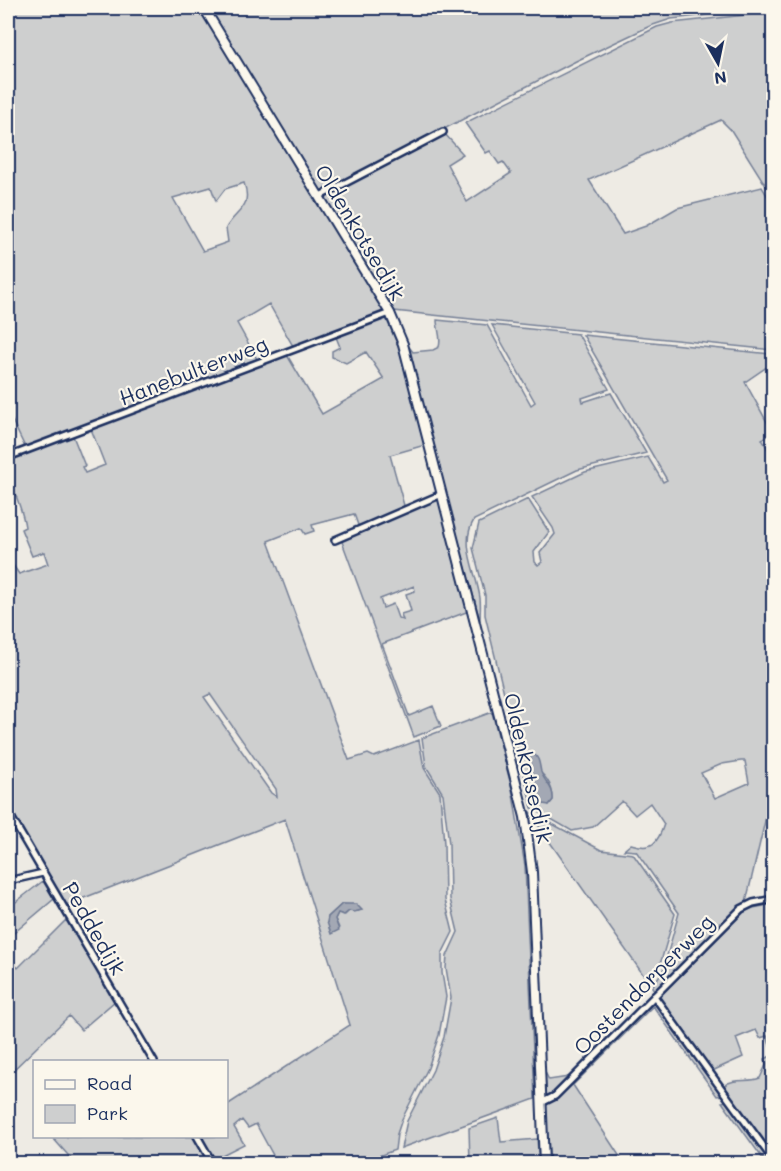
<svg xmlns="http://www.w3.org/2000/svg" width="781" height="1171" viewBox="0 0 781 1171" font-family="Mali,sans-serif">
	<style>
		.green { fill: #cecfcf; stroke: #747f96; stroke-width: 1.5; fill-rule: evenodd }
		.water { fill: #a3a8b4; stroke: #6d7892; stroke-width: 1.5 }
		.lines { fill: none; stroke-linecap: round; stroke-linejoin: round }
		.street-casing { stroke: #1b2f5e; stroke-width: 10 }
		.secondary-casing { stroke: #1b2f5e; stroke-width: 12 }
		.street { stroke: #fbf7ec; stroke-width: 5 }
		.secondary { stroke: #fbf7ec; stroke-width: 8 }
		.labels { text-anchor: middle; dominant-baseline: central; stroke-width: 4.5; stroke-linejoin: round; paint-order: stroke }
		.street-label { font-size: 21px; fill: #1b2f5e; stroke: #fbf7ec }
	</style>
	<rect width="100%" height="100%" fill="#eeebe4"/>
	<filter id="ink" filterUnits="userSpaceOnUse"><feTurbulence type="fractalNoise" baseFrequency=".0167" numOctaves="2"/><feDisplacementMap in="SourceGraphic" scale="12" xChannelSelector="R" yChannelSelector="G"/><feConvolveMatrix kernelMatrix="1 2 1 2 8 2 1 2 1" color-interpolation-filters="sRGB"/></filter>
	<g filter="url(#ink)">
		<path class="green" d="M8,8L730,9L773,8L671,19L650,26L576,61L409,147L316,198L385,311L293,346L269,304L237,323L257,359L25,447L8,412ZM244,183C253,208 236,210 226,228L228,242L203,251L173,198L211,187L216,201L225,189Z
			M773,12V197L731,130L721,120L589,180L623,234L646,226L677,208L762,187L773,205V350L394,311L323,197L444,133L463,154L447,164L467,202L511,173L503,162L499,164L490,151L486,153L465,123L657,27L672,23Z
			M386,318L400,350L425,445L390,455L405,509L359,528L354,514L312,525L314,531L305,534L301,528L268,541L349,760L368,754L374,757L419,740L424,768L440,793L444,844L445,900L453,932L442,954V973L446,997L439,1035L428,1068L402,1119L397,1134L395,1150L359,1163H268L275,1159L256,1124L248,1128L242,1120L234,1127L244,1144L214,1159L201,1137L226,1136L227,1105L350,1025L285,819L66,905L8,806V558L19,574L48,564L44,552L32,556L21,529L25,527C22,504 8,484 8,461L73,436L85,466L82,467L85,473L105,465L91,429L287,355L322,414L384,379L366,352L346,363L332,357V351L340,347L336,337ZM210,694L276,789L277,797L271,793L204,697ZM342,904L353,905L358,911H349L345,915L338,913L335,919L339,928L328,917Z
			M437,320L487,325L531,405L535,402L492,325L578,334L609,389L582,398L583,402L611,393L646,453L577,470L474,520C459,544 477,573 480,598C481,605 480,614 480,621L406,343L413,352L433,350L439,347C442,338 437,329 437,320Z
			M583,335L771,354V364L745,382L773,433L762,439L774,460L773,787L746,902L738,907L655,991L652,987L663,970L679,913L636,851L624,850L631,844C652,851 658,843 664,824L650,803L635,815L622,801L593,827L572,831L532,808L485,615V595L473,548L479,523L528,499L549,532L534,552L535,562L538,565L542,562L540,553L555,534L553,528L532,497L585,472L648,457L663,482L667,480ZM741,761H745L749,783L715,798L701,773L722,764ZM530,767C544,772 553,784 553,800L549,805L532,778Z
			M439,499L469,611L382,644L409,716L433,706L441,726L414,737L341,539ZM414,586L415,591L406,594L411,611L401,614L403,620L398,618L393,604L383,608L380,599Z
			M492,712L512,789L525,866L535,1099L401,1148L407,1121L433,1070L444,1037L451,998L446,968L447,956L458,932L450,899L449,844L443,794L426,766L422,738Z
			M528,811L601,850L633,854L675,914L659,968L649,983Z
			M43,881L54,899L8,938V908Z
			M773,904V1157L723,1086C736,1077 747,1083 760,1078L766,1065L765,1059L773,1055L767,1036L760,1038L756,1030L736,1038L743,1057L712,1071L659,997L744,912L753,908Z
			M66,920L115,1001L81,1030L69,1016L8,1075V957L18,968Z
			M654,999L723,1095L717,1096L653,1006L573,1085L624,1163H550L545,1103Z
			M545,1072L549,1080L569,1077C565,1087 554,1094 545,1099Z
			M727,1101L773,1163H766L722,1102Z
			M498,1118L501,1142L537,1139L539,1163H470L469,1128Z
			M52,1137H195L208,1160L203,1164L75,1163Z"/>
		<path class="water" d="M533,753C540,759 539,763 541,772C545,783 554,787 553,800L549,805L543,804L538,799L527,760Z
			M342,904H356L362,910L354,912L349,911L344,915L338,913L335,919L339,930L331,934L327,922L328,917Z"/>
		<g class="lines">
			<defs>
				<path id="street" d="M320,196L443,132
					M8,457L390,313
					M335,540L442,494
					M8,812L154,1062
					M8,881L43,873
					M654,996L774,1161
					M541,1103L555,1096L569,1082L741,909L753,903L774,899
					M197,1136L213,1164"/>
				<path id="secondary" d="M204,8L390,313L403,344L525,817L532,872L544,1164"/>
			</defs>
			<use href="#street" class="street-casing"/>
			<use href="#secondary" class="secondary-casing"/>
			<use href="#street" class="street"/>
			<use href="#secondary" class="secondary"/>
		</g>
	</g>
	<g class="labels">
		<g class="street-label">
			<text transform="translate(361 232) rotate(59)">Oldenkotsedijk</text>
			<text transform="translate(193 370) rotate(-21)">Hanebulterweg</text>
			<text transform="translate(529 768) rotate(77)">Oldenkotsedijk</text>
			<text transform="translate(95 928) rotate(60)">Peddedijk</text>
			<text transform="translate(643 984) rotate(-45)">Oostendorperweg</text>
		</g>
	</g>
	<rect width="781" height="1171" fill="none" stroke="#fbf7ec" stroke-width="30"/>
	<rect x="15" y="15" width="751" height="1141" fill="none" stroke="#1b2f5e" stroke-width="2" filter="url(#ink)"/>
	<rect x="33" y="1060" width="195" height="78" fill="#fbf7ec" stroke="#a1a7b3" stroke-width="1.5"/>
	<rect x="45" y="1080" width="30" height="9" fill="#fbf7ec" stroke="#a1a7b3" stroke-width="1.5"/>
	<text x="87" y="1090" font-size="18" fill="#1b2f5e">Road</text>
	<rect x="45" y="1105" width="30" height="18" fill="#cecfcf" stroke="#a1a7b3" stroke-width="1.5"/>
	<text x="87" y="1120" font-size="18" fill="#1b2f5e">Park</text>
	<g transform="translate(718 63) rotate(171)" stroke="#fbf7ec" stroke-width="4.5" paint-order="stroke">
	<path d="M0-4.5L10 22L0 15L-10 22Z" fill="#1b2f5e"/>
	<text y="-9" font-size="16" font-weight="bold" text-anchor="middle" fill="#1b2f5e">N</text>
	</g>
</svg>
